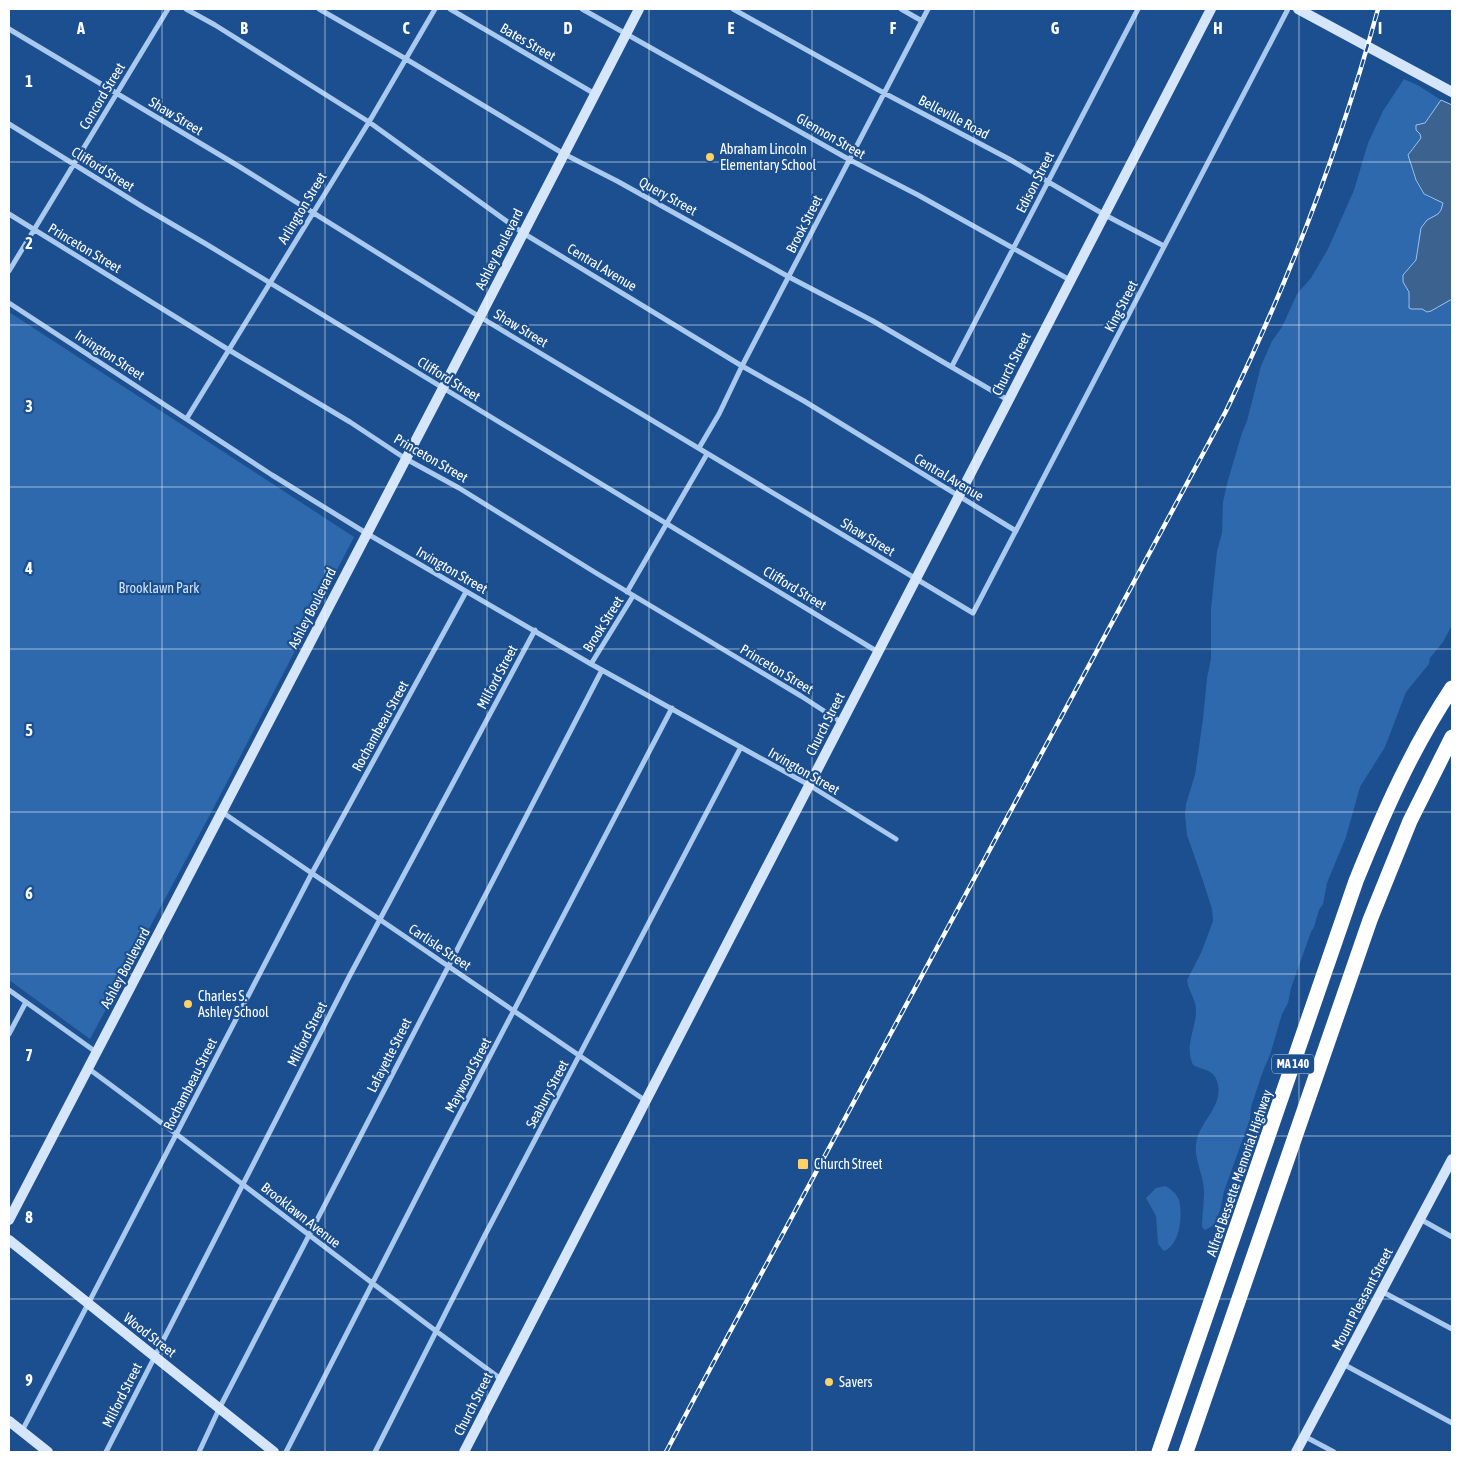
<svg xmlns="http://www.w3.org/2000/svg" width="1461" height="1461" viewBox="0 0 1461 1461" font-family="'Asap Condensed',sans-serif">
	<style>
		.green { fill: #2e69ad }
		.water { fill: #3c6290; stroke: #9cc4f0 }
		.lines { fill: none; stroke-linecap: round; stroke-linejoin: round }
		.street { stroke: #a9c9ee; stroke-width: 5 }
		.secondary { stroke: #d6e6fa; stroke-width: 10 }
		.highway { stroke: #fff; stroke-width: 15 }
		.rail-casing { stroke: #fff; stroke-width: 4.5 }
		.rail { stroke: #1b4f8f; stroke-width: 2.5; stroke-dasharray: 8; stroke-linecap: butt }
		.grid { fill: none; stroke: #fff; stroke-width: 1; stroke-opacity: 0.55 }
		.poi-dot { fill: #ffd166; stroke: #1b4f8f; stroke-width: 2 }
		.labels { text-anchor: middle; dominant-baseline: central; stroke-width: 4.5; stroke-linejoin: round; paint-order: stroke }
		.shield { fill: #1b4f8f; stroke: #bbcadd; stroke-width: 1 }
		.shield-label { font-size: 12px; font-weight: bold; fill: #fff }
		.street-label { font-size: 14px; fill: #fff; stroke: #1b4f8f }
		.poi-label { font-size: 14px; fill: #fff; stroke: #1b4f8f; text-anchor: start }
		.park-label { font-size: 14px; fill: #cfe3fa; stroke: #1b4f8f }
		.grid-label { font-size: 16px; text-anchor: middle; font-weight: bold; fill: #fff; stroke: #1b4f8f; stroke-width: 4.5; stroke-linejoin: round; paint-order: stroke }
	</style>
	<rect width="100%" height="100%" fill="#1b4f8f"/>
	<path class="green" d="M1404,79L1419,86L1441,100C1436,108 1421,125 1420,133C1420,136 1421,139 1419,141C1417,145 1411,148 1410,153C1407,162 1417,186 1423,193C1427,198 1435,200 1441,201L1443,205L1438,215L1427,220L1417,249L1416,260L1403,275V282L1409,292L1408,304L1411,309L1438,308L1443,303L1452,299V625L1443,642L1430,658L1429,664L1406,692L1385,747L1360,787L1346,837L1327,883L1323,904L1319,910L1314,927L1311,932L1291,988L1288,1003L1282,1014L1270,1055L1263,1071L1251,1107L1250,1119L1224,1191L1220,1210L1214,1225L1205,1230L1202,1227C1202,1215 1204,1204 1204,1192C1204,1173 1192,1158 1197,1139C1202,1120 1222,1106 1218,1085C1215,1069 1205,1071 1193,1065C1184,1046 1196,1029 1196,1010C1196,999 1188,991 1187,980L1201,953L1213,921L1212,909L1202,878L1187,835L1185,815L1186,804L1195,775L1203,719L1207,678L1211,659V609L1217,551L1222,533L1223,502L1228,480L1242,433L1247,421L1261,366L1272,341L1282,327L1297,294L1311,278L1328,249L1354,190L1368,143L1383,111Z
		M9,312L354,537L213,809L90,1039L9,980Z
		M1165,1186C1171,1189 1177,1194 1179,1200C1183,1215 1180,1245 1164,1251L1158,1244L1156,1216L1146,1198L1156,1188Z"/>
	<path class="water" d="M1441,100L1452,105V299L1431,311L1427,312L1422,309H1411L1409,308V292L1403,282V275L1416,260L1421,228L1427,220L1438,214L1441,210L1443,203L1424,194L1416,180L1408,155L1421,138L1420,134L1416,130V125L1425,123Z"/>
	<g class="lines">
		<path class="street" d="M186,9L215,25L369,122L523,233L742,366L804,401L1016,531
			M319,9L406,59L564,154L617,181L789,277L873,321L1008,400
			M450,9L595,94
			M582,9L850,160L918,195L1070,280
			M733,9L884,93L1009,159L1105,215L1164,246
			M901,9L922,21
			M9,29L240,167L480,317L973,613L1288,9
			M9,124L143,207L206,244L878,652
			M9,214L229,350L350,422L406,459L459,488L596,573L801,696L841,722
			M9,271L168,9
			M9,303L272,475L366,533L591,664L809,785L896,839
			M952,366L1138,9
			M187,418L369,122L435,9
			M699,448L719,414L742,366L928,9
			M627,592L707,454
			M591,664L633,596
			M222,812L646,1101
			M9,990L96,1052
			M9,1034L26,1002
			M89,1069C227,1170 362,1278 501,1379
			M1420,1219L1452,1237
			M1381,1291L1452,1329
			M1343,1364L1452,1423
			M22,1431L312,873L466,592
			M1304,1436L1334,1452
			M106,1452L349,977L535,630
			M199,1452L220,1407L602,670
			M286,1452L434,1163L672,708
			M375,1452L485,1235L741,747"/>
		<path class="secondary" d="M1298,9L1452,92
			M9,1220L480,317L639,9
			M9,1240L274,1452
			M9,1421L48,1452
			M464,1452L1211,9
			M1296,1452L1452,1159"/>
		<path class="highway" d="M1159,1452L1356,881C1383,814 1412,748 1452,688
			M1186,1452L1370,920L1410,821L1452,737"/>
		<defs>
			<path id="rail" d="M666,1452L703,1382L1226,411C1289,281 1340,148 1378,9"/>
		</defs>
		<use href="#rail" class="rail-casing"/>
		<use href="#rail" class="rail"/>
	</g>
	<path class="grid" d="M162,9V1452M325,9V1452M487,9V1452M649,9V1452M812,9V1452M974,9V1452M1136,9V1452M1299,9V1452M9,162H1452M9,325H1452M9,487H1452M9,649H1452M9,812H1452M9,974H1452M9,1136H1452M9,1299H1452"/>
	<g class="poi-dot">
		<circle cx="710" cy="157" r="5"/>
		<circle cx="188" cy="1004" r="5"/>
		<rect x="797" y="1158" width="12" height="12" rx="2.5"/>
		<circle cx="829" cy="1382" r="5"/>
	</g>
	<g class="labels">
		<rect class="shield" x="1272" y="1054.5" width="42" height="19" rx="4"/>
		<g class="shield-label">
			<text x="1293" y="1064">MA 140</text>
		</g>
		<g class="street-label">
			<text transform="translate(528 42) rotate(30)">Bates Street</text>
			<text transform="translate(102 96) rotate(-59)">Concord Street</text>
			<text transform="translate(176 116) rotate(31)">Shaw Street</text>
			<text transform="translate(954 117) rotate(28)">Belleville Road</text>
			<text transform="translate(831 136) rotate(30)">Glennon Street</text>
			<text transform="translate(103 169) rotate(32)">Clifford Street</text>
			<text transform="translate(1035 182) rotate(-63)">Edison Street</text>
			<text transform="translate(668 196) rotate(29)">Query Street</text>
			<text transform="translate(302 208) rotate(-59)">Arlington Street</text>
			<text transform="translate(804 224) rotate(-63)">Brook Street</text>
			<text transform="translate(85 248) rotate(31)">Princeton Street</text>
			<text transform="translate(499 249) rotate(-63)">Ashley Boulevard</text>
			<text transform="translate(602 267) rotate(31)">Central Avenue</text>
			<text transform="translate(1121 306) rotate(-63)">King Street</text>
			<text transform="translate(521 328) rotate(31)">Shaw Street</text>
			<text transform="translate(110 355) rotate(33)">Irvington Street</text>
			<text transform="translate(1011 364) rotate(-63)">Church Street</text>
			<text transform="translate(449 379) rotate(32)">Clifford Street</text>
			<text transform="translate(431 458) rotate(30)">Princeton Street</text>
			<text transform="translate(949 477) rotate(31)">Central Avenue</text>
			<text transform="translate(868 537) rotate(31)">Shaw Street</text>
			<text transform="translate(452 570) rotate(30)">Irvington Street</text>
			<text transform="translate(795 588) rotate(31)">Clifford Street</text>
			<text transform="translate(312 608) rotate(-63)">Ashley Boulevard</text>
			<text transform="translate(603 624) rotate(-58)">Brook Street</text>
			<text transform="translate(777 669) rotate(31)">Princeton Street</text>
			<text transform="translate(497 677) rotate(-62)">Milford Street</text>
			<text transform="translate(825 724) rotate(-63)">Church Street</text>
			<text transform="translate(380 726) rotate(-61)">Rochambeau Street</text>
			<text transform="translate(804 771) rotate(30)">Irvington Street</text>
			<text transform="translate(440 947) rotate(34)">Carlisle Street</text>
			<text transform="translate(125 968) rotate(-62)">Ashley Boulevard</text>
			<text transform="translate(307 1034) rotate(-63)">Milford Street</text>
			<text transform="translate(389 1055) rotate(-63)">Lafayette Street</text>
			<text transform="translate(468 1075) rotate(-62)">Maywood Street</text>
			<text transform="translate(190 1084) rotate(-63)">Rochambeau Street</text>
			<text transform="translate(547 1094) rotate(-62)">Seabury Street</text>
			<text transform="translate(1239 1173) rotate(-71)">Alfred Bessette Memorial Highway</text>
			<text transform="translate(301 1215) rotate(38)">Brooklawn Avenue</text>
			<text transform="translate(1362 1299) rotate(-62)">Mount Pleasant Street</text>
			<text transform="translate(150 1335) rotate(38)">Wood Street</text>
			<text transform="translate(122 1395) rotate(-63)">Milford Street</text>
			<text transform="translate(473 1404) rotate(-63)">Church Street</text>
		</g>
		<g class="poi-label">
			<text x="720" y="149">Abraham Lincoln<tspan x="720" dy="16">Elementary School</tspan></text>
			<text x="198" y="996">Charles S.<tspan x="198" dy="16">Ashley School</tspan></text>
			<text x="814" y="1164">Church Street</text>
			<text x="839" y="1382">Savers</text>
		</g>
		<g class="park-label">
			<text x="159" y="588">Brooklawn Park</text>
		</g>
	</g>
	<g class="grid-label">
		<text x="81" y="34">A</text>
		<text x="244" y="34">B</text>
		<text x="406" y="34">C</text>
		<text x="568" y="34">D</text>
		<text x="731" y="34">E</text>
		<text x="893" y="34">F</text>
		<text x="1055" y="34">G</text>
		<text x="1218" y="34">H</text>
		<text x="1380" y="34">I</text>
		<text x="29" y="87">1</text>
		<text x="29" y="249">2</text>
		<text x="29" y="412">3</text>
		<text x="29" y="574">4</text>
		<text x="29" y="736">5</text>
		<text x="29" y="899">6</text>
		<text x="29" y="1061">7</text>
		<text x="29" y="1223">8</text>
		<text x="29" y="1386">9</text>
	</g>
	<rect width="1461" height="1461" fill="none" stroke="#ffffff" stroke-width="20"/>
</svg>
